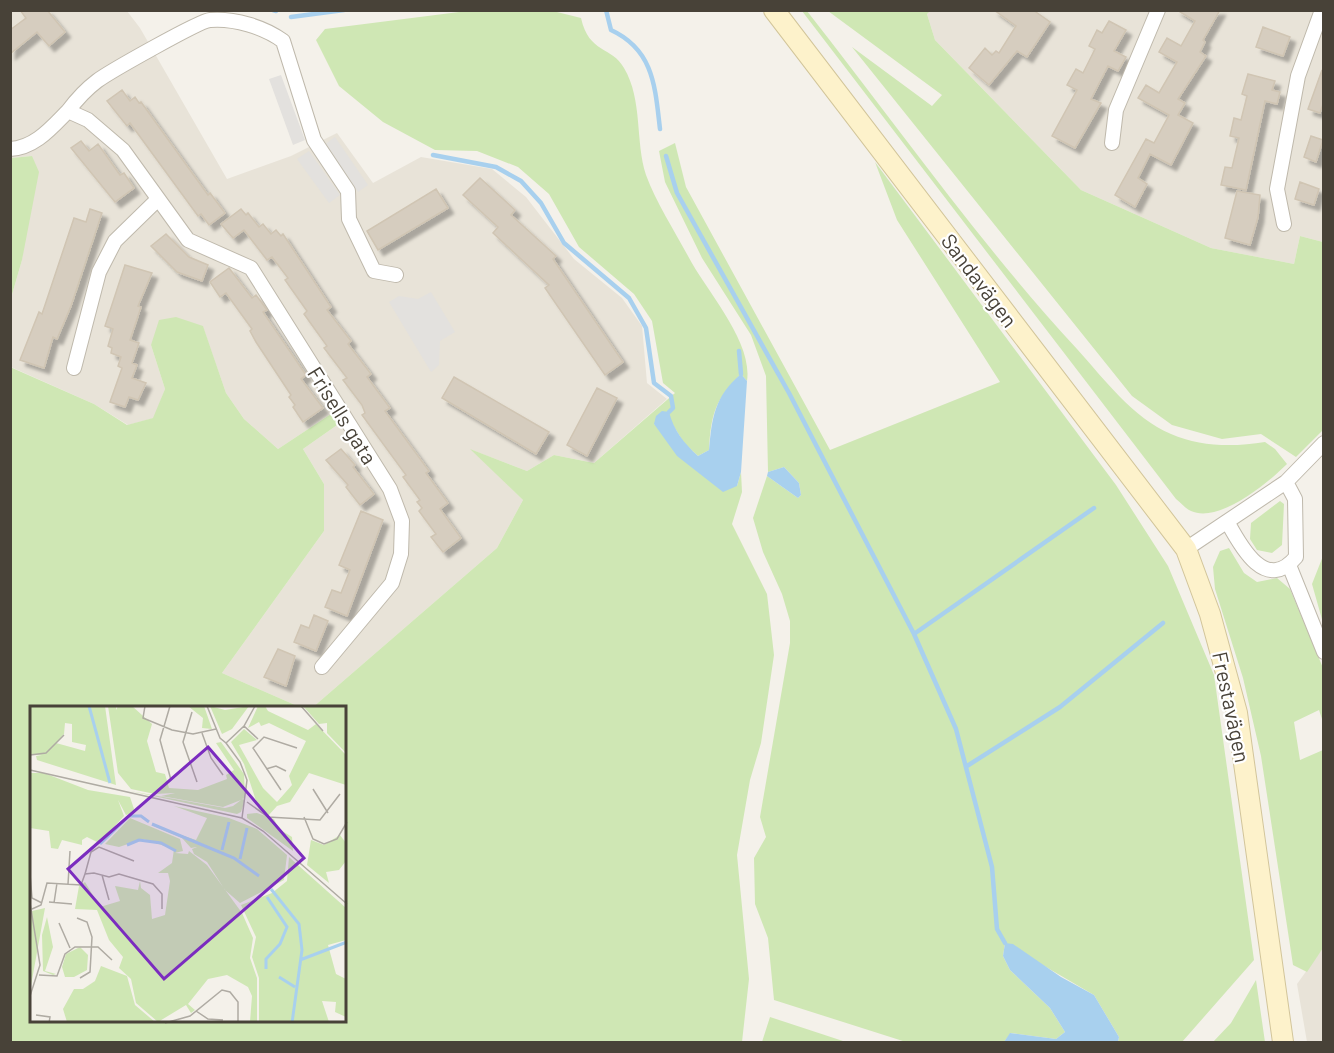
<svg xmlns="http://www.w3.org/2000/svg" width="1334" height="1053" viewBox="0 0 1334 1053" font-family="Barlow,sans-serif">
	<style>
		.residential { fill: #e8e3d8 }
		.green { fill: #cfe7b4 }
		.parking { fill: #e3e1de }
		.water { fill: #a8d0ee }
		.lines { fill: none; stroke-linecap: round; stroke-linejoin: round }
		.stream { stroke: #a8d0ee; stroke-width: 4.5 }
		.building { fill: #d6cdbf; stroke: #d0c5b3; stroke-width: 1.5; filter: url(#shadow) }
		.street-casing { stroke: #bfb9ac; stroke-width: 16 }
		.secondary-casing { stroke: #d2c59a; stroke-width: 22 }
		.street { stroke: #fff; stroke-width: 14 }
		.secondary { stroke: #fdf2cb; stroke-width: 20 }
		.labels { text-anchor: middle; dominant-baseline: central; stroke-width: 4.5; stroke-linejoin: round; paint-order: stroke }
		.street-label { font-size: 21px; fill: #484238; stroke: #fff }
		.inset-river { fill: none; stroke: #a8d0ee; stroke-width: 3 }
		.inset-road { fill: none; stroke: #afaba3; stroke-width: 1.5 }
		.view { fill: #7b2cbf; fill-opacity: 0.15; stroke: #7b2cbf; stroke-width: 3 }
		.inset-edge { fill: none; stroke: #484238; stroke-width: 3 }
	</style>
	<defs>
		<filter id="shadow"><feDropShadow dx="5.5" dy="5.5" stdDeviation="1.5" flood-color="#0004"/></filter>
	</defs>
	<rect width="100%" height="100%" fill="#f4f1ea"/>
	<path class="residential" d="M930,10L1323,11V242L1300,236L1294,264L1211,248L1081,190L935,40L927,14Z
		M10,11H127L140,28L227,179L291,156L337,133L373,183L421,157L492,169L526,197L574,259L622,298L642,326L647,383L667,399L594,463L554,455L527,471L472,450L523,500L497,548L312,708H302L222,673L324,531V484L303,449L340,423L334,412L278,449L244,419L226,393L203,327L151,345L165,389L154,418L128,425L94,404L11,367V298L22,260L32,156L11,158Z
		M1323,948V1042H1307L1297,984Z"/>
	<path class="green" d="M467,11H553L581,18C589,54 612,46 624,68C643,100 635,141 646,175C656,202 674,230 688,256C706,291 753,341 747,381L741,374C715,400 711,414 709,450L698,456L684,443L673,425L654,424L737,486L741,472L742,492L732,524L767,594L774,655L761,743L750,780L737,855L749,979L742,1042H11L10,367L94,404L127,425L153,418L165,389L151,345L159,320L176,317L203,326L226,393L244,419L278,449L334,412L340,423L303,449L324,484V531L222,673L302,708H32V1022H345V708H312L497,548L523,500L470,449L527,471L554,455L594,463L675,393L663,383L652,321L634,294L579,247L549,194L518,167L477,151L435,150L383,122L339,86L316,40L325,29Z
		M802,11H807C896,124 979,243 1077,349C1104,379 1133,418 1171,434C1200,447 1234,447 1265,442L1275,449L1287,464C1269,482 1219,524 1191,511C1186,509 1181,503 1176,499Z
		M828,11H930L927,14L935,40L1081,190L1211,248L1294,264L1300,236L1323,242V430L1296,457L1261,434L1222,439L1172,425L1132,396L852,47L932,106L942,95Z
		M675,143L686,187L830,450L1000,382L897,220L875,162L1116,485L1168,566L1214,675L1254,960L1182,1042H1118L1119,1037L1094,995L1005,943L1003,956L1010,970L1050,1008L1065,1032L1056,1039L1011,1033L1004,1042H906L774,1000L768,938L755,904L754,858L766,837L760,817L790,643V621L782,594L763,552L753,518L767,476L798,498L801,495L799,483L784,467L768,472L766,376L751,335L702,258L665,182L659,151Z
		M32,156L39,172L22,260L11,298V158Z
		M1280,501L1284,504L1282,545L1272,553L1257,550L1250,539L1251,523Z
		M1229,548L1244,573L1257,582L1277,578L1290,589L1323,668V722L1319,710L1294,722L1300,760L1323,750V948L1307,972L1293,965L1261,756L1243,678L1215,589L1213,567L1220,551Z
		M1323,556V623L1312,584Z
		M1256,980L1265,1042H1213L1231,1023Z
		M770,1017L846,1042H762Z"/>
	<path class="parking" d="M281,75L305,140L293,145L269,79Z
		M335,137L368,185L358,192L324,145Z
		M309,151L340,195L329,203L297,159Z
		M431,292L455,332L440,341L439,365L431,372L389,302L399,296L418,299Z"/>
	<path class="water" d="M741,374L747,381L741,472L737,486L723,492L677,456L654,424L656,416L662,411L669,412C674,431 684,443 698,456L709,450C712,418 714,397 741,374Z
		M784,467L799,483L801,495L798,498L767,476L768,472Z
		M1005,943L1013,944L1061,977L1094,995L1119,1037L1118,1042H1004L1010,1033L1056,1039L1065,1032L1050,1008L1010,970L1003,956Z"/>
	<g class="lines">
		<path class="stream" d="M273,10L276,11
			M606,10L611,30C654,50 655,87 660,129
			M291,17L344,10
			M433,155L496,167L521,181L541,203L564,243L629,298L646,328L654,383L671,396L673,408L669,412
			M666,156L677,193L789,393L914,634L956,729L992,867L997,929L1005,943
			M739,351L741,374
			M914,634L1094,508
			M967,766L1060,707L1163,623"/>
	</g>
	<path class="building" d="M20,10H47L65,32L49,46L37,32L10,54V30L26,18Z
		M994,10H1033L1050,22L1027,57L1017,51L989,85L969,68L985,48L992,55L996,51L999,53L1016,26Z
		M1177,10H1220L1203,40L1205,42L1200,52L1206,56L1178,99L1185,103L1178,115L1193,123L1171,165L1150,154L1138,178L1147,184L1135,207L1115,195L1146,139L1154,143L1169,115L1138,98L1146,85L1159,93L1177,62L1159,52L1167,38L1181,46L1195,21Z
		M1109,21L1126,30L1114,51L1126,57L1118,71L1108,66L1091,99L1101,103L1075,148L1052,136L1077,90L1067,85L1076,69L1083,73L1095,49L1089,46L1097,30L1102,33Z
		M1263,27L1290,37L1283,56L1256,47Z
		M1322,70L1323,104L1320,113L1308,109Z
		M1248,74L1275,81L1272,90L1280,92L1277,104L1265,101L1246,190L1221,185L1225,167L1232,168L1239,138L1230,136L1234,118L1241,120L1247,96L1242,94Z
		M122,90L130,101L135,97L139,103L141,102L208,195L210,193L225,213L209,225L201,214L198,216L130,123L127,126L107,101Z
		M1311,136L1323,140L1316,162L1304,157Z
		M81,141L89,151L98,144L120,175L124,173L134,188L115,202L71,148Z
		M480,178L515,210L511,215L556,256L553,259L623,362L605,375L545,288L549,285L493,233L498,227L463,195Z
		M1300,182L1319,189L1314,205L1295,199Z
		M436,189L448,208L378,250L367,231Z
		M1237,191L1260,195L1258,217L1250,245L1225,238Z
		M90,209L102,213L71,306L57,339L53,337L44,368L20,360L39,312L42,314L74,218L86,222Z
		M241,209L246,215L248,213L259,227L263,224L271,234L276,230L281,236L283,234L331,307L327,310L351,341L348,344L371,374L367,377L390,408L385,411L429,471L426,473L448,503L440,509L461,538L443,552L431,537L436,534L419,511L422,508L417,502L420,500L403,477L406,475L362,415L365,413L362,405L343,380L347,378L324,348L327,346L304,314L307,311L285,280L288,278L272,257L267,260L244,230L233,238L221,224Z
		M166,234L189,257L208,265L202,281L177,272L151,246Z
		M125,265L152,273L138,306L141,307L130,340L139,343L132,363L137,365L132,378L146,383L138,400L129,397L125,407L110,402L122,368L118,366L121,357L111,353L112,348L108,346L113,329L105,326Z
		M229,268L252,298L256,295L262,303L267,310L263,312L306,375L301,379L323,408L303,422L293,407L295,405L289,397L291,395L256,342L250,331L252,329L226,293L220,297L210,282Z
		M454,377L549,432L536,454L442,398Z
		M597,388L617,398L587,456L567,445Z
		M341,449L355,465L353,467L374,494L360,505L346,487L348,485L326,460Z
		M361,511L383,520L347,616L325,607L332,590L341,593L350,570L339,565Z
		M314,615L328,621L316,651L294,642L301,625L309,628Z
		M278,649L295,656L286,686L264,677Z"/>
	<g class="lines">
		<defs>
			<path id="street" d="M68,111C77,99 85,90 97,81C109,72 199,21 210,20C234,18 264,27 283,41L314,140L348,191L349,219L374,271L396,275
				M1112,143L1116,110L1158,10
				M10,149C35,148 52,127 68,111L88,120L123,150L188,240L251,268L390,489L402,521L401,554L392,583L322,667
				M1284,224L1277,189L1298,76L1322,10
				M74,368L99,272L115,241L157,200
				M1228,523C1241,547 1266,593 1296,557L1295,499L1286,482
				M1186,549L1286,482L1324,443
				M1289,565L1324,652"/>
			<path id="secondary" d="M774,10L1186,549L1210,614L1237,713L1283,1042"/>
		</defs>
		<use href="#street" class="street-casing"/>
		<use href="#secondary" class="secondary-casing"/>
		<use href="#street" class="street"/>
		<use href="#secondary" class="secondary"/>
	</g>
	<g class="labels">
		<g class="street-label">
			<text transform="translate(980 280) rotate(53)">Sandavägen</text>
			<text transform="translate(343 415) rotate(58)">Frisells gata</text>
			<text transform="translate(1232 707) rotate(78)">Frestavägen</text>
		</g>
	</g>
	<g transform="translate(30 706)">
		<rect width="316" height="316" fill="#f4f1ea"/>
		<path d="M0,0H75L86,79L7,54L6,50L12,49L0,48ZM35,17L42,18V36L56,39L55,45L26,37L34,28ZM78,0H86V4L88,0H102L122,18L117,35L126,66L135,68L139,82L168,84L197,73L196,69L204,64L186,37L191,36L214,68L215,92L212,93L215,94L211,106L207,108L100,85L195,102L203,100L211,94L193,101L131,90L145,87L125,88L101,83L88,67ZM158,0H174L182,23L172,22L173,12ZM180,0L195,4L219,0L202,23L192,28ZM228,0H235L238,5L278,24L286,18L316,49V79L279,67L260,96L247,100L238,110L229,104L214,58L201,36L214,23L227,34L209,39L233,82L247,96L262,79L259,70L276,35L239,17L231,20L229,16L218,22ZM273,0H316V47L297,27V17L289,18ZM0,67H14L58,84L100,91L105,106L96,109L88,94L94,110L69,137L57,131L52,134V139L32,134L28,143L21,142L19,125L0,122ZM144,100L199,112L227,123L257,149L254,174L210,197L195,184L177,156L164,148L162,143L167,141L161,142L152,132L121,119L166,134L177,112ZM227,107L244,113L249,123L262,131L263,145L217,112V108ZM100,112L150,133L153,145L145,147L158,148L159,145L177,159L212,207L223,232L220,252L227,272V316H220L222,290L218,281L197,269L178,273L158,298L165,304L161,307L156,299L128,316L106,297L101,273L89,262L93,251L79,234L67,204L45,203L49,180L55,176L70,201L90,195L85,180L108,184L110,175L111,182L120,189L122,213L135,209L140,175L138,167H128L142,157L144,143L113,133L89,141L75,138ZM310,129L316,137V155L309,164L296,166L299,177L277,159L281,134L294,139ZM259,151L316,202V234L298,239L306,268L316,273V311L305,306L306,296L292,295L299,316H229V272L222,251L226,231L211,199L242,187L257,175ZM0,200L2,205L15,202L0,285ZM17,211L23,241L15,265L26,268L23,269L13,265L12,229ZM50,241L58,249L57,264L44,271H35L32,261L36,248ZM71,260L97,270L105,299L125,316H37L33,303L44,283H53L65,275Z" fill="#cfe7b4" fill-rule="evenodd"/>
		<path class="inset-river" d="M59,0L80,77M122,118L204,152L229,170M70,138L99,110H111L119,116M97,139L109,134L131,137L146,145M192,144L199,116M210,153L217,122M241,183L269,218L272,244L262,317M270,254L317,236M236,263V253L250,238L257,221L237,191M249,271L265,281"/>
		<path class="inset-road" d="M115,0L113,12L142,24L163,28L186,23M140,0L130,34L141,74M177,0L190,32L196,37M271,0L293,25M162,6L153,36L167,76M214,20L228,33M172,27L181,52L193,69M0,49L16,47L34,29M236,63L246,60L256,65M0,64L212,112L233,125L317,198M283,83L298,107M251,84L223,42L234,31L267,42M217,96L238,111L290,114L310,88M274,111L283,133L294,138L307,133L317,116M212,112L217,74L210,56L196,37L214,20L225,0M0,168L2,192L12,197M55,168L61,146L69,141L104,155M72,169L79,194M38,178L40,145M19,196L42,198M0,197L10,259L0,290M24,197L27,177M2,203L11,199L17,177L51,179L55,168L64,167L79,171L89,168L123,178L132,188V203M47,212L57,216L62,231L60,266L50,272M29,217L40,242M9,269L27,270L35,248L45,241H68L82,254M166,305L178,313L193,314M6,309L20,311L19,317M135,317L160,310L192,284L200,286L208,296V317"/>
		<path class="view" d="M178,41L274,152L134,273L38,163Z"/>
		<rect width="316" height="316" class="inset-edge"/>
	</g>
	<rect width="1334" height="1053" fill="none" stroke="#484238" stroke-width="24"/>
</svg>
